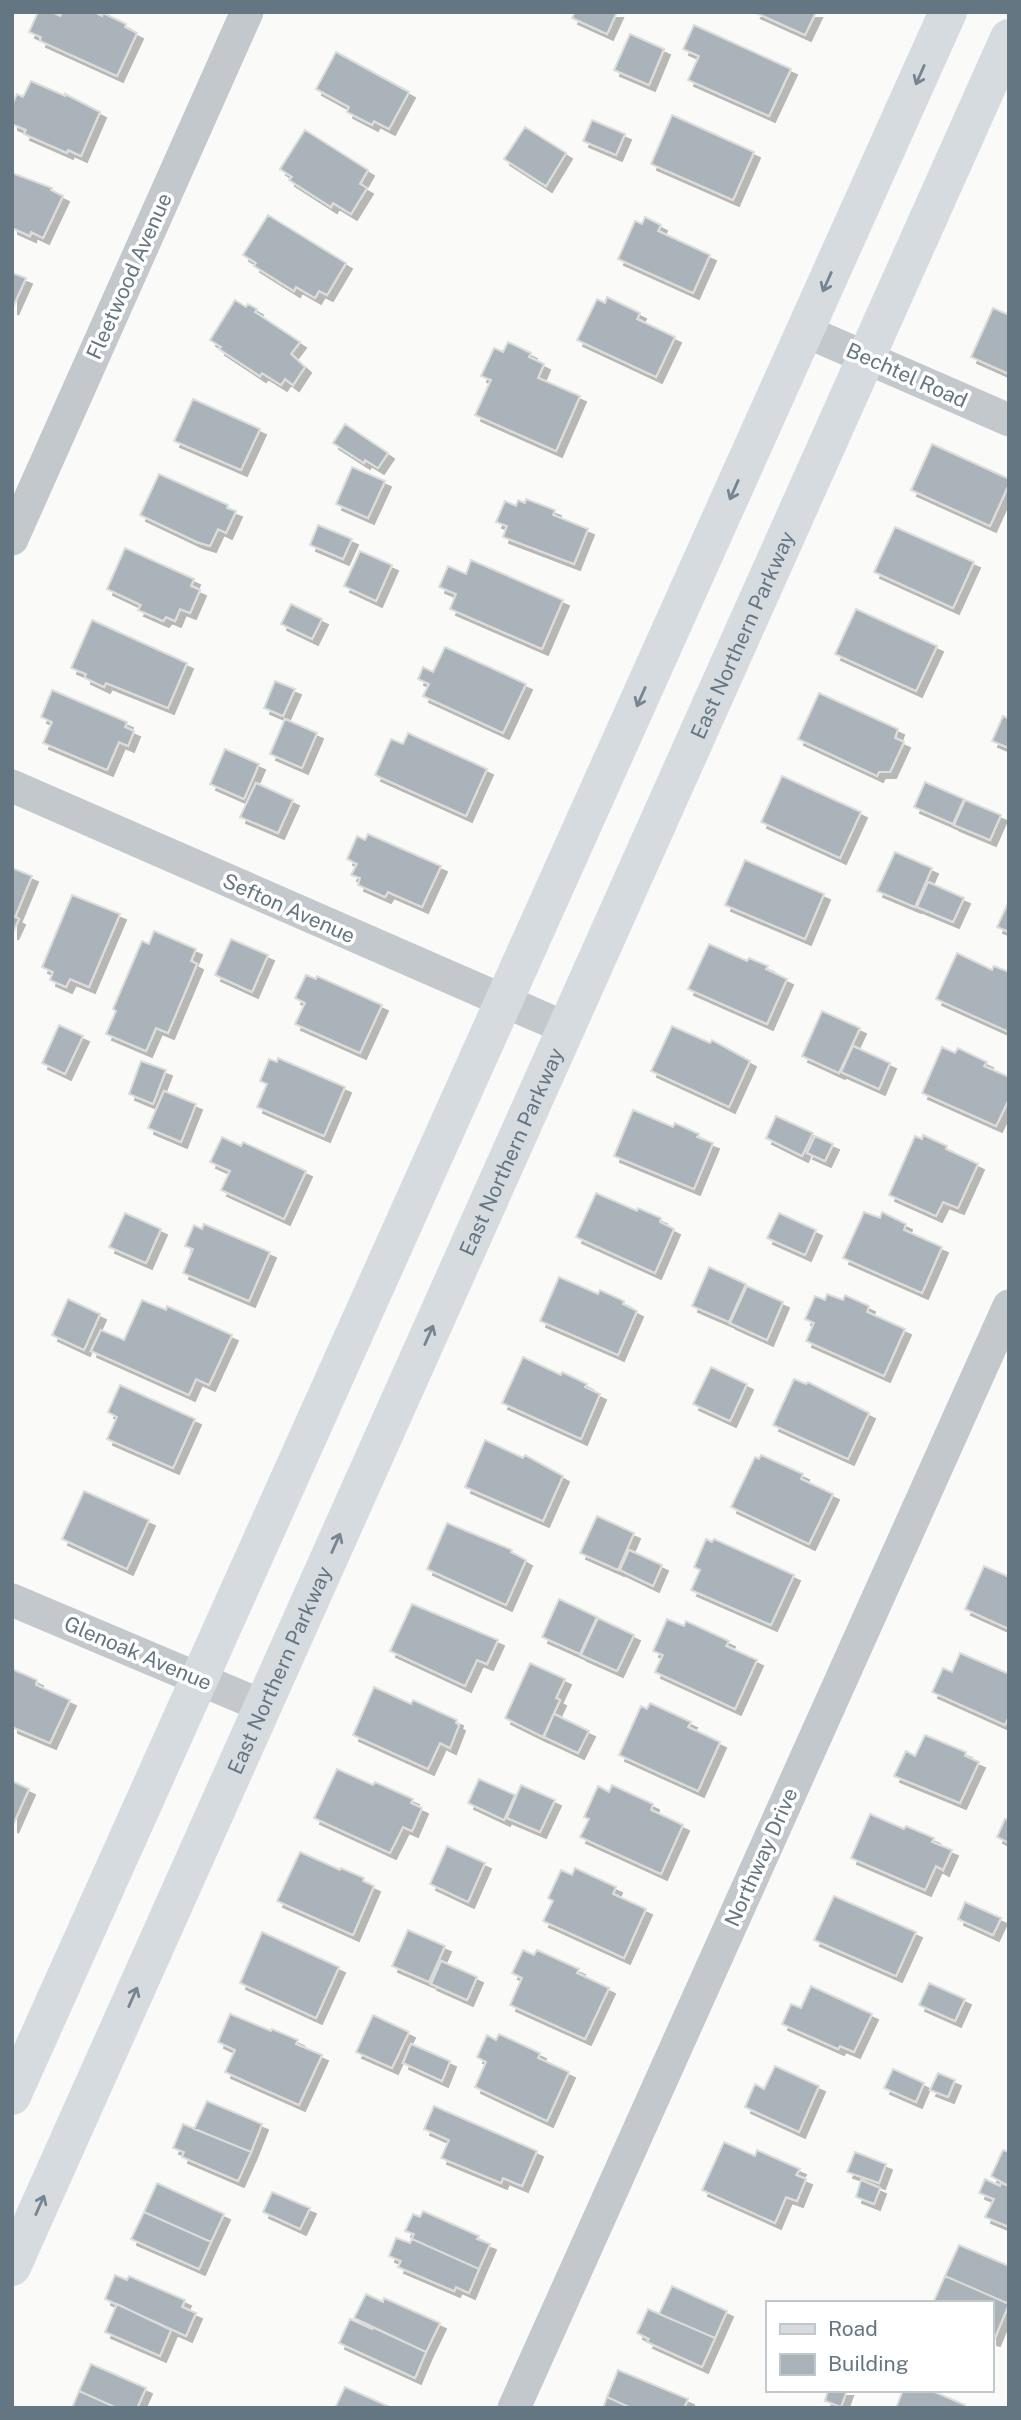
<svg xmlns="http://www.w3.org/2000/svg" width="1021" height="2420" viewBox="0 0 1021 2420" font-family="'Public Sans',sans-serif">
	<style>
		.building { fill: #aab3b9; stroke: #dcdcda; stroke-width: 2; filter: url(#shadow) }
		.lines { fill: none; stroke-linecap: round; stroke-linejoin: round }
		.minor { stroke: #c3c8cc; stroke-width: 33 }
		.primary { stroke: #d6dbdf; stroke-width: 38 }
		.oneway { stroke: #768591 }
		.labels { text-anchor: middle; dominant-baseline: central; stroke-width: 7; stroke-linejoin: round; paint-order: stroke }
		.street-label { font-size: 21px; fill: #657683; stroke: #fff }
	</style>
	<defs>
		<filter id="shadow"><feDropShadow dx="6" dy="6" stdDeviation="0" flood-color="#0004"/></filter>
	</defs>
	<rect width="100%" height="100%" fill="#fafaf8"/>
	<path class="building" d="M38,12H52L60,16L62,12H94L102,16L103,13L126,24L125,27L137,33L117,76L40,41L41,37L29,32Z
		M575,12H617L607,34L572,18Z
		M754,12H816L805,35Z
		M694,25L791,69L769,116L688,80L699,56L683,49Z
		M630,34L664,49L649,85L614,70Z
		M336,52L409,92L389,129L374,121L372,125L347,112L349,107L316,89Z
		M31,81L65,96V94L100,112L81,156L68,150L67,153L24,134L26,130L12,124V105L17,94L23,97Z
		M672,115L754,152L733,200L651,164Z
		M592,120L625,134L616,155L583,141Z
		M525,127L566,153L546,186L504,159Z
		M305,130L368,170L360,184L367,188L351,214L333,203L331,207L289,180L292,177L280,169Z
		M12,173L52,188L51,190L63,196L43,238L31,232L30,236L12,228Z
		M268,215L346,263L327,295L319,291L315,298L296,287L294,291L254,266L256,263L243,255Z
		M645,217L661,225L658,231L710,255L693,293L618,259L635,221L642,224Z
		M12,273L26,278L12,309Z
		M607,297L640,313L637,319L675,337L656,377L577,340L597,299L605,303Z
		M235,300L246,307L248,304L257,309L255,312L300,342L291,354L305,367L293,385L285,379L281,385L262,373L260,376L219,349L221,347L210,340Z
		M993,308L1009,315V374L971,357Z
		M508,342L531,353L529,357L544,364L538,378L580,396L556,451L475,415L491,380L481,376L494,348L503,352Z
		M193,399L260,429L241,470L174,441Z
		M345,424L388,453L378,468L365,460L364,463L333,443Z
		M932,444L1009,479V484L990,526L911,490Z
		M352,467L385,481L368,518L336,504Z
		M159,474L228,505L227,508L236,511L226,533L218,529L210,546L197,542L140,515Z
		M526,499L555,510L553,515L588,529L574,564L503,537L507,526L496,522L505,501L516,506L518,500L525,503Z
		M318,525L352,539L343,559L310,545Z
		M895,527L974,562L953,608L874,572Z
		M125,548L194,579L191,586L200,590L190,613L180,609L175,621L166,617L163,621L138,610L141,605L107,589Z
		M360,551L392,565L376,601L344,586Z
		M471,560L563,600L542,649L450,609L456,594L439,587L448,566L466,574Z
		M291,604L322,619L312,639L281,624Z
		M856,609L937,646L916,691L835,654Z
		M92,620L187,663L168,708L106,683L104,687L85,678L86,674L71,668Z
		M445,647L526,684L503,733L423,696L429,684L418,679L423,667L433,672Z
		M275,681L295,689L283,716L264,708Z
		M52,690L127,722L125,727L134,731L128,746L119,742L107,770L43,743L52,722L41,717Z
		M819,693L898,729L895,738L904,742L890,772H879L877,776L798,739Z
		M1003,716L1009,719V748L992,741Z
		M285,719L317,733L302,768L270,754Z
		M408,733L487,769L466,816L375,775L391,739L403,744Z
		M225,749L259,764L244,799L210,784Z
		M782,776L861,812L840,858L761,822Z
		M925,782L964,799L953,824L914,807Z
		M256,783L293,800L278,833L240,817Z
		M965,800L1001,815L990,840L954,825Z
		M368,834L441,866L422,907L388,892L385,897L358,885L360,878L351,875L357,864L347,859L357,836L365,840Z
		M895,852L932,868L915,907L877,891Z
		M745,860L824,894L805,939L725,905Z
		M12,868L32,876L15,917L19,919L12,934Z
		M928,882L964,898L953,922L917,907Z
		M72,895L120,914L89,987L70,979L66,987L50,980L53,972L42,967Z
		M1009,901V932L997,927Z
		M154,931L196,949L191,961L197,964L168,1033L156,1028L146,1051L106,1034L116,1011L113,1009L142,941L149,944Z
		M231,939L268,955L252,992L215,975Z
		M709,944L747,961L749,958L768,966L766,969L787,979L767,1024L688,989Z
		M957,953L992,970L994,966L1009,972V1032L936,999Z
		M306,975L316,979L317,976L382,1005L360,1053L295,1024L305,1003L295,998Z
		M822,1011L860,1028L839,1073L802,1056Z
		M59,1025L83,1036L65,1074L42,1063Z
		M672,1026L710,1043L712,1040L750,1061L729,1107L651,1071Z
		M853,1046L890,1063L879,1089L841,1072Z
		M942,1047L955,1053L958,1048L987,1062L984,1066L1009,1077V1099L996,1126L922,1093Z
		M278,1058L345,1087L324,1136L257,1107L267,1084L260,1081L269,1059L277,1062Z
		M141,1061L166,1070L153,1104L129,1094Z
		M164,1091L196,1104L181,1142L148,1128Z
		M633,1110L673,1127L675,1123L699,1134L697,1137L713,1143L694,1189L614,1156Z
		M776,1116L813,1133L802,1156L766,1138Z
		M923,1135L947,1146L946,1149L978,1164L958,1208L943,1202L936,1216L889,1195L915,1136L922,1139Z
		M815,1136L833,1144L825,1161L807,1153Z
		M222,1137L241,1146L243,1142L306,1171L284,1219L221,1190L230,1171L210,1162Z
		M596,1193L637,1211L638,1208L661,1218L660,1222L674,1229L655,1273L576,1237Z
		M864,1212L880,1218L882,1212L906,1224L904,1230L942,1247L922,1293L843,1258Z
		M125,1213L161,1229L146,1263L109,1247Z
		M779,1213L816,1230L805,1255L767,1238Z
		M204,1224L270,1252L249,1301L183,1273L193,1249L185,1246L194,1225L202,1229Z
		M709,1267L746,1284L729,1322L692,1306Z
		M559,1277L598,1294L600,1290L624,1301L623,1304L637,1311L618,1355L540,1321Z
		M747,1286L783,1302L767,1340L730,1323Z
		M827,1294L843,1300L845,1295L869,1306L867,1312L905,1329L884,1376L806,1341L814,1323L805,1319L815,1296L825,1300Z
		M68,1299L100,1314L84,1350L52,1335Z
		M142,1300L166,1310L167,1306L232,1335L209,1385L196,1379L189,1395L91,1351L101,1330L124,1340Z
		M523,1357L561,1375L562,1372L587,1384L585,1387L600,1394L581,1439L502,1403Z
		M711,1367L747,1384L730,1421L693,1404Z
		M794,1379L806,1384L808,1382L869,1413L848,1459L773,1425Z
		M120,1385L195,1419L173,1468L107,1439L117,1417L108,1412Z
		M485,1440L523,1458L525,1455L563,1476L543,1521L465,1487Z
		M761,1455L803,1474L801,1479L833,1494L809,1544L731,1507L755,1457L759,1459Z
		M84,1491L149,1520L127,1569L62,1539Z
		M597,1516L634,1533L618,1570L580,1553Z
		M447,1523L512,1550L511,1552L526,1560L506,1605L427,1569Z
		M706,1539L712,1542L714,1539L794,1575L771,1625L691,1590L700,1570L694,1567Z
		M629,1550L662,1565L653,1586L620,1570Z
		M984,1566L1009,1577V1629L965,1609Z
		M559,1599L597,1617L580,1654L542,1637Z
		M412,1604L498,1640L487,1664L477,1660L465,1686L390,1651Z
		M598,1618L634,1635L617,1671L581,1655Z
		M667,1619L684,1626L686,1621L729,1641L726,1646L757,1660L735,1709L655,1672L663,1655L653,1651Z
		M960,1653L1009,1674V1716L1005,1725L932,1692L943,1668L952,1672Z
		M530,1663L565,1679L556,1698L560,1700L543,1737L505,1718Z
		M12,1669L37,1680L36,1685L70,1700L50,1743L12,1727Z
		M374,1687L411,1704L413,1700L457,1720L456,1723L459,1725L450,1748L440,1743L428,1769L353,1735Z
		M650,1703L691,1722L688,1727L720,1742L698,1791L619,1755L641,1706L647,1709Z
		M554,1714L589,1731L578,1753L544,1737Z
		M925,1735L966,1752L965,1756L979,1762L960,1803L894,1776L906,1751L915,1756Z
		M337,1769L373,1785L375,1782L413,1799L411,1803L422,1808L412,1831L403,1827L390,1853L314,1818Z
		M479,1779L515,1795L504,1820L468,1803Z
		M12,1781L29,1789L12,1827Z
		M521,1785L555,1800L540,1832L507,1818Z
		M612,1785L653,1804L651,1810L683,1825L661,1874L580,1837L589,1819L584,1817L598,1786L609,1792Z
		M870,1814L904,1829L906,1826L934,1838L932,1842L952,1850L943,1870L936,1866L925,1890L851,1858Z
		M1005,1819L1009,1820V1843L997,1837Z
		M447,1846L485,1863L468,1902L430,1884Z
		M300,1852L340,1870L341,1868L364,1878L363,1881L374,1886L353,1935L277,1901Z
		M575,1868L616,1887L613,1894L646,1909L624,1958L543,1921L553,1901L548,1898L561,1870L572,1875Z
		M834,1896L916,1932L896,1976L814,1940Z
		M965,1902L1001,1918L993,1935L958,1919Z
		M408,1930L445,1946L429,1982L392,1966Z
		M262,1932L339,1967L316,2018L240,1983Z
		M523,1950L534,1955L537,1950L579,1969L577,1973L609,1988L585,2039L510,2005L522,1978L512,1973Z
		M441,1961L477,1977L467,2000L431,1984Z
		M929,1983L965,1999L955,2021L919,2005Z
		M811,1986L872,2014L854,2052L840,2046L838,2049L782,2024L791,2004L801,2008Z
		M230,2014L271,2031L272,2029L298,2040L296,2044L322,2055L299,2105L225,2072L235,2050L218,2042Z
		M373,2015L409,2032L392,2068L356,2052Z
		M499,2034L540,2053L538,2058L569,2072L547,2121L475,2087L486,2062L477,2057L487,2035L496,2040Z
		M411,2044L450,2061L442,2081L403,2063Z
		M775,2066L819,2086L799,2132L745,2107L755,2084L764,2089Z
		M893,2069L924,2083L916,2102L884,2088Z
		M938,2073L955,2080L948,2097L930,2090Z
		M207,2101L262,2124L251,2152L194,2129Z
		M434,2106L537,2151L522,2186L503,2178L501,2183L441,2158L449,2140L424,2129Z
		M183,2124L251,2152L238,2181L182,2157L184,2152L173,2148Z
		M724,2142L755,2156L757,2150L800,2169L796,2175L806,2179L797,2201L786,2197L775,2223L702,2190Z
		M1003,2150L1009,2152V2186L991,2176Z
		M855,2152L886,2164L879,2183L847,2172Z
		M985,2179L1000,2186L1001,2183L1009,2186V2227L985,2217L994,2199L979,2193Z
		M861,2180L880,2188L874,2204L856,2197Z
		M157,2183L224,2214L211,2242L144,2212Z
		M272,2192L310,2208L300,2229L263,2212Z
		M423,2211L479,2236L477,2239L490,2244L479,2269L412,2239L414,2234L405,2231L413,2214L420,2217Z
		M144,2212L211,2242L199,2269L131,2239Z
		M396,2238L410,2243L412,2239L479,2269L469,2293L456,2287L454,2291L398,2267L401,2261L389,2256Z
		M959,2245L1009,2266V2304L945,2276Z
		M115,2275L127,2280L129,2276L185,2300L182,2307L196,2313L186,2336L105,2299Z
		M945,2276L1009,2304L994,2340L991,2339V2303H933Z
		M672,2286L727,2311L715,2338L659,2314Z
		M366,2294L383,2302L384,2298L440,2323L426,2352L354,2318Z
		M117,2304L171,2330L160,2356L105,2332Z
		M648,2309L715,2338L702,2367L647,2342L649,2339L637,2333Z
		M350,2319L372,2329V2327L426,2352L415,2378L339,2343Z
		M91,2364L146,2388L137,2408H117L79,2391Z
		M618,2370L688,2399L684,2408H631L607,2397Z
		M345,2387L392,2408H335Z
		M828,2390H847L841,2407L825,2401Z
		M903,2390H930L965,2405L964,2408H896Z
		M79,2391L117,2408H72Z
		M607,2397L631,2408H603Z"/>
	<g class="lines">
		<path class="minor" d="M805,331L1009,420
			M12,539L247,12
			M12,786L566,1028
			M12,1600L263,1706
			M514,2408L1009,1306"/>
		<g class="primary">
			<path d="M12,2096L948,12"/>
			<path id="s1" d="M12,2267L1009,38"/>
		</g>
	</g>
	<defs><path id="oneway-shaft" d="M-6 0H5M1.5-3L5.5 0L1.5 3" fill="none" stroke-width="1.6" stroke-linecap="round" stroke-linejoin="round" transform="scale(1.75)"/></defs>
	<g class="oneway">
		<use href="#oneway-shaft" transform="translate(920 75) rotate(114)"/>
		<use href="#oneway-shaft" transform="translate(827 282) rotate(114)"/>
		<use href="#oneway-shaft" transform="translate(734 490) rotate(114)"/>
		<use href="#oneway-shaft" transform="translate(641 697) rotate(114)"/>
		<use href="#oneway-shaft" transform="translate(429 1335) rotate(-66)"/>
		<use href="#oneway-shaft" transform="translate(336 1543) rotate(-66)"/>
		<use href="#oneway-shaft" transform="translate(133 1997) rotate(-66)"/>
		<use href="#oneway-shaft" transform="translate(40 2205) rotate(-66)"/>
	</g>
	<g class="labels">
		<g class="street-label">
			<text transform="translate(129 276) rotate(-66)">Fleetwood Avenue</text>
			<text transform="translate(907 375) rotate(24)">Bechtel Road</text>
			<text stroke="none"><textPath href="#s1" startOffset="1788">East Northern Parkway</textPath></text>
			<text transform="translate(289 908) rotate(24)">Sefton Avenue</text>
			<text stroke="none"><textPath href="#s1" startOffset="1222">East Northern Parkway</textPath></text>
			<text transform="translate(138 1653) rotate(23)">Glenoak Avenue</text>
			<text stroke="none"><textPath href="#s1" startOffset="654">East Northern Parkway</textPath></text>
			<text transform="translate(761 1857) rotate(-66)">Northway Drive</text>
		</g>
	</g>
	<rect width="1021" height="2420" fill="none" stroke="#657683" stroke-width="28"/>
	<rect x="766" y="2301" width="228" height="91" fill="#ffffff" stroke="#c1c8cd" stroke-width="2"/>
	<rect x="780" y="2324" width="35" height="10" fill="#d6dbdf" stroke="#c1c8cd" stroke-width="2"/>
	<text x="828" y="2336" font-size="21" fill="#657683">Road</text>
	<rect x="780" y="2354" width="35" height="21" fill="#aab3b9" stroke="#c1c8cd" stroke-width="2"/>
	<text x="828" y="2371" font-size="21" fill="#657683">Building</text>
</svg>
